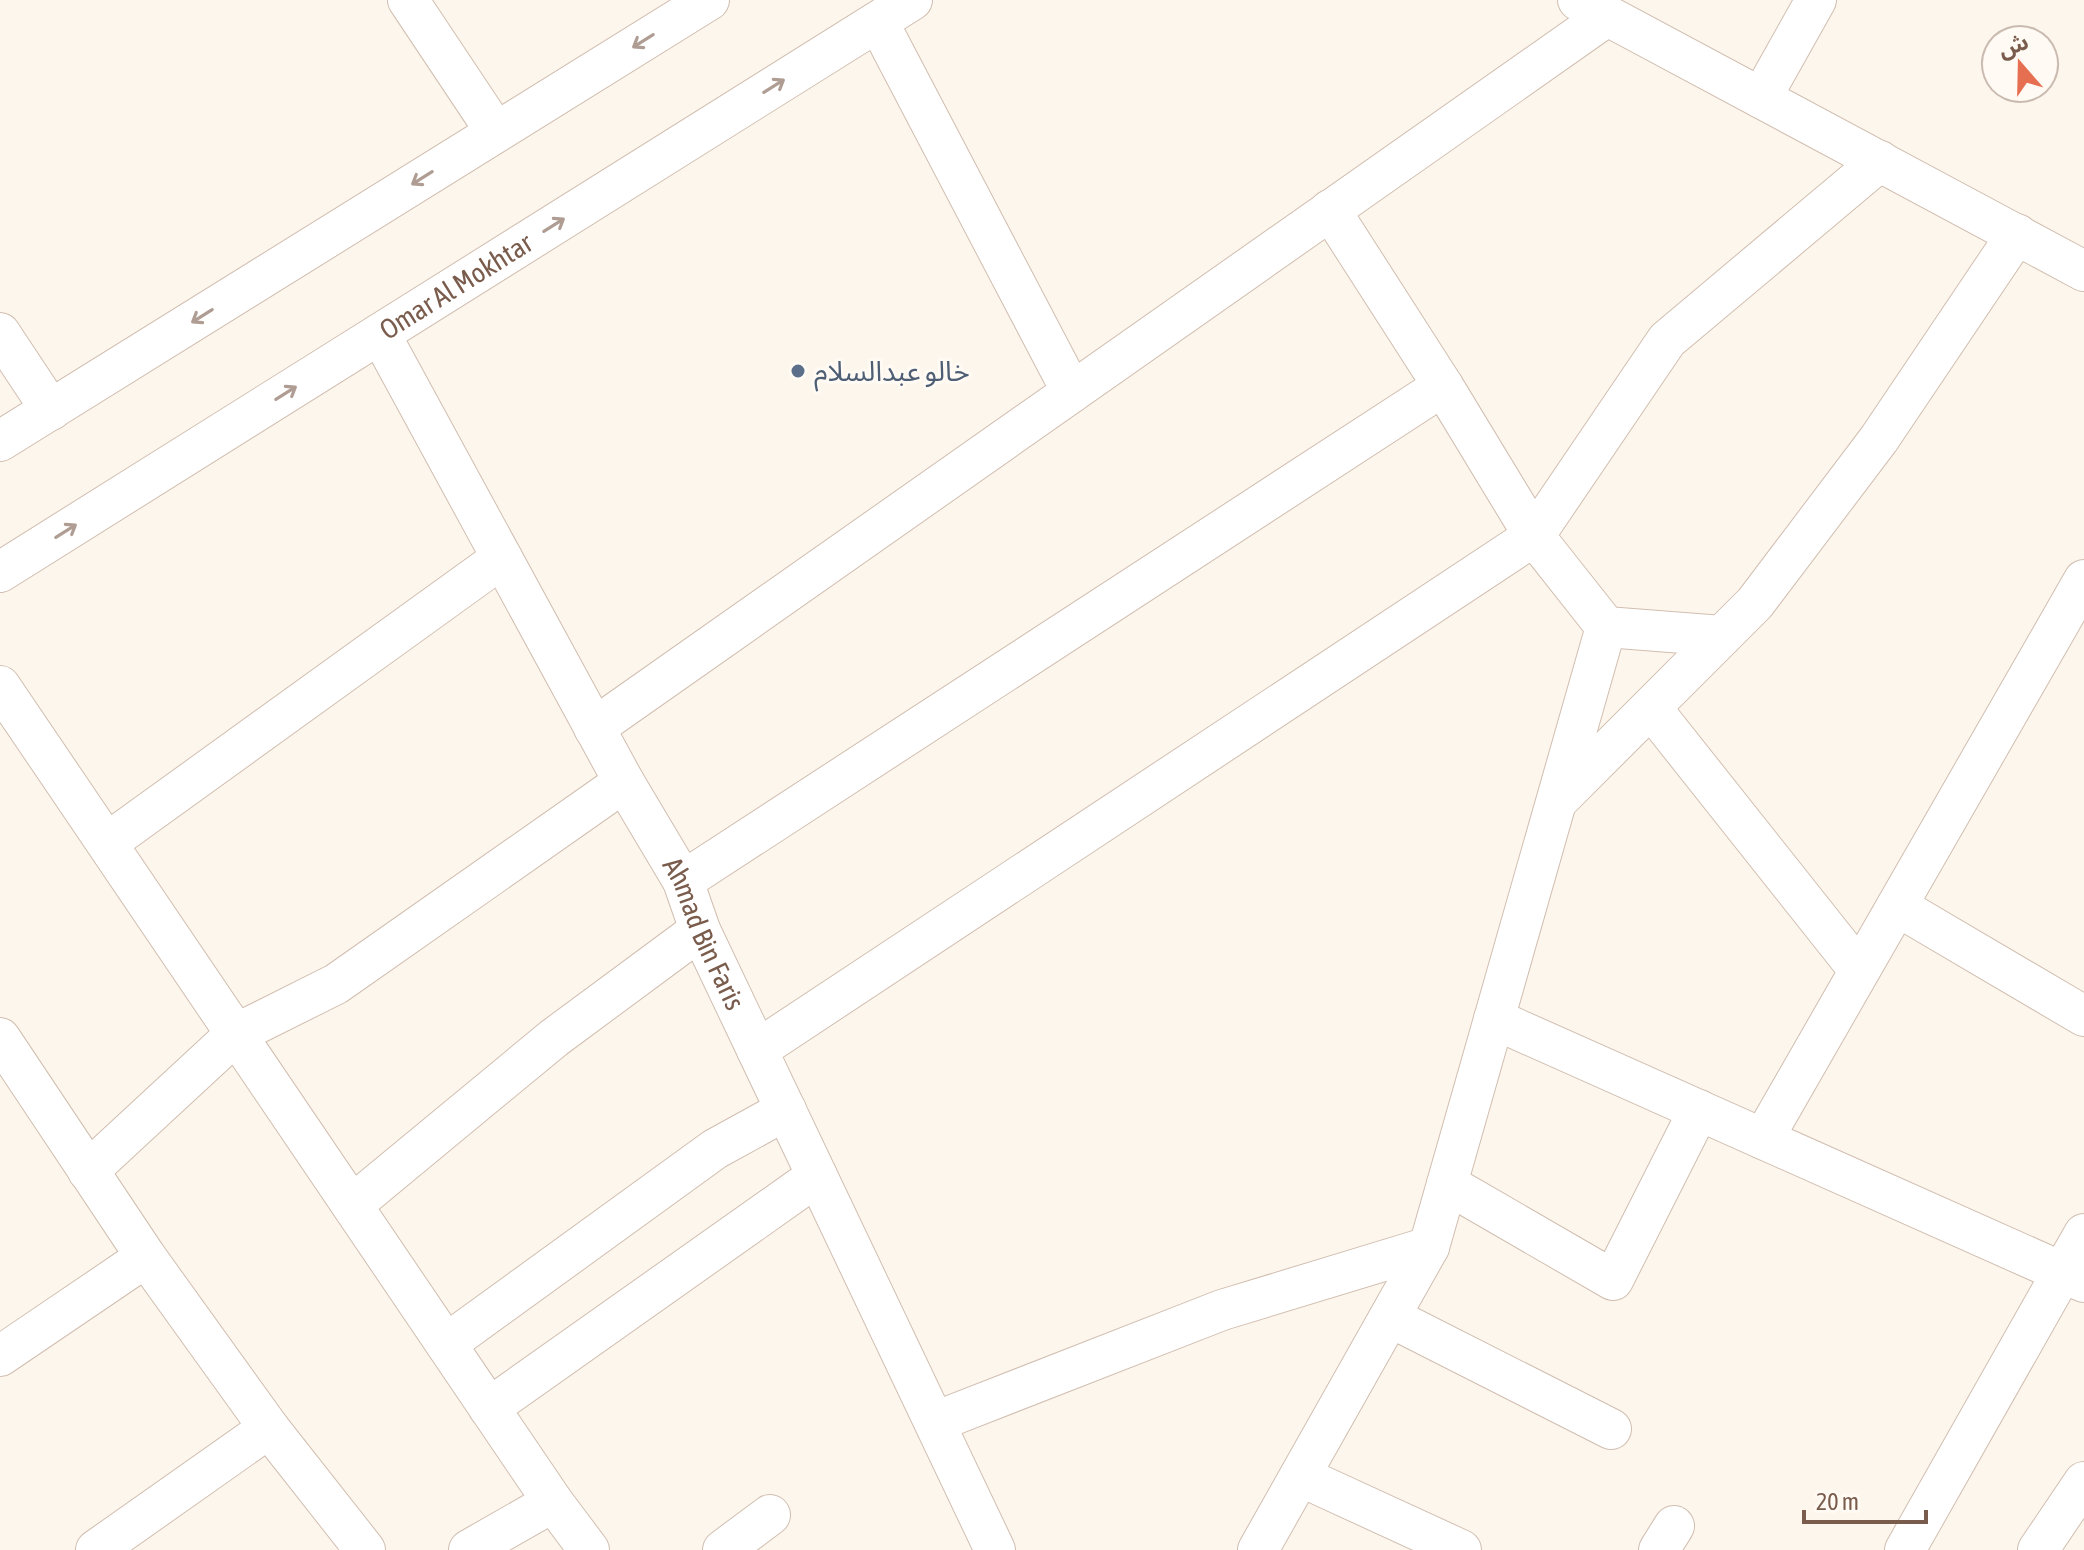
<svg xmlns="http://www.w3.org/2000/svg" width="2084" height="1550" viewBox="0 0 2084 1550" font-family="'Asap Condensed','Noto Sans Arabic',sans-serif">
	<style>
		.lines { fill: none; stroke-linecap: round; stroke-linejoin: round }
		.minor-casing { stroke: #d1beb0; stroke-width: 42 }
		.minor { stroke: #fff; stroke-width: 40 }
		.oneway { stroke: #af9d94 }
		.service-dot { fill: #5c6f8a; stroke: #fffaf3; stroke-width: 3 }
		.labels { text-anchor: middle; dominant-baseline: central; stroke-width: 6; stroke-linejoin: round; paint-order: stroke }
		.street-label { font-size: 28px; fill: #7a5c4d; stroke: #fffaf3 }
		.service-label { font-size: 28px; fill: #4e5e75; stroke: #fffaf3; text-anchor: start }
	</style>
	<rect width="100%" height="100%" fill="#fdf6ec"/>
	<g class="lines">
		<defs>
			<g id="minor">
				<path d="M408,0L496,132"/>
				<path d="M1578,0L2084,271"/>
				<path d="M878,22L1072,392"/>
				<path d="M1761,98L1816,0"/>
				<path d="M0,333L51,410"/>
				<path id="s1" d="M380,334L624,782L683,881L700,930L995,1550"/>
				<path d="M0,441L709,0"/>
				<path id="s2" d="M0,572L912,0"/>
				<path d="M1722,636L1606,627L1534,536L1667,340L1880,161"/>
				<path d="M0,686L553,1502L589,1550"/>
				<path d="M1651,708L1859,970"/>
				<path d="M594,728L1607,16"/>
				<path d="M1559,799L1755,603L1879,439L2017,234"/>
				<path d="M107,843L502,558"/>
				<path d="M683,881L1443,386"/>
				<path d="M1897,906L2084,1016"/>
				<path d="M1494,1019L2084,1282"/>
				<path d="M0,1038L146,1257L269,1428L365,1550"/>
				<path d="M757,1050L1534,536L1443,386L1330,210"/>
				<path d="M1763,1139L2084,580"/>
				<path d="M88,1171L236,1034L336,984L624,782"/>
				<path d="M1447,1184L1613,1280L1699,1110"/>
				<path d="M352,1205L554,1038L700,930"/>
				<path d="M1390,1317L1611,1429"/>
				<path d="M446,1344L715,1149L786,1110"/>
				<path d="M0,1356L146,1257"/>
				<path d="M489,1408L817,1176"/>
				<path d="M935,1422L1222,1310L1429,1247"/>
				<path d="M1300,1476L1461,1550"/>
				<path d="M96,1550L269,1428"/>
				<path d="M469,1550L553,1502"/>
				<path d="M723,1550L770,1515"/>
				<path d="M1258,1550L1429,1247L1606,627"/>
				<path d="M1659,1550L1674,1526"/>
				<path d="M1905,1550L2084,1234"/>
				<path d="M2038,1550L2084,1482"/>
			</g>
		</defs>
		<use href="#minor" class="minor-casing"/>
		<use href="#minor" class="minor"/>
	</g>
	<defs><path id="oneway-shaft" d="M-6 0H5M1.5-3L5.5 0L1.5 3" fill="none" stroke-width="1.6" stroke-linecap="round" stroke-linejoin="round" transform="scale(2)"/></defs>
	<g class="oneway">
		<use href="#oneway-shaft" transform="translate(643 41) rotate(148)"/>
		<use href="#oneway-shaft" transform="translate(774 86) rotate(-32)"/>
		<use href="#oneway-shaft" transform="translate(422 178) rotate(148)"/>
		<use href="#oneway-shaft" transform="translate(554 225) rotate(-32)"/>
		<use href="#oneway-shaft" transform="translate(202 316) rotate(148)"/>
		<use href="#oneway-shaft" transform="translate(286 393) rotate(-32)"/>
		<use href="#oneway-shaft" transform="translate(66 531) rotate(-32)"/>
	</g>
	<circle class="service-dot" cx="798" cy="371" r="8"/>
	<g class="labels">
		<g class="street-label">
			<text stroke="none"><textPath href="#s2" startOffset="538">Omar Al Mokhtar</textPath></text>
			<text stroke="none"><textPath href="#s1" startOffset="682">Ahmad Bin Faris</textPath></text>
		</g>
		<g class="service-label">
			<text x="814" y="371">خالو عبدالسلام</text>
		</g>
	</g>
	<g transform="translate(2020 64) rotate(340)"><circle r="38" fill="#fffaf3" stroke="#cabbb1" stroke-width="2"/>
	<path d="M0-6L14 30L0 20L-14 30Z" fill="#e76f51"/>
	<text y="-12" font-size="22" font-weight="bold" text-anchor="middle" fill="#7a5c4d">ش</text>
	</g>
	<path d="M1804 1510v12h122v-12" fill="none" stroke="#7a5c4d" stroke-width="4"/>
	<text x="1816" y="1510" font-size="24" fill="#7a5c4d" stroke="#fffaf3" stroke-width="6" paint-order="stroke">20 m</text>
</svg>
